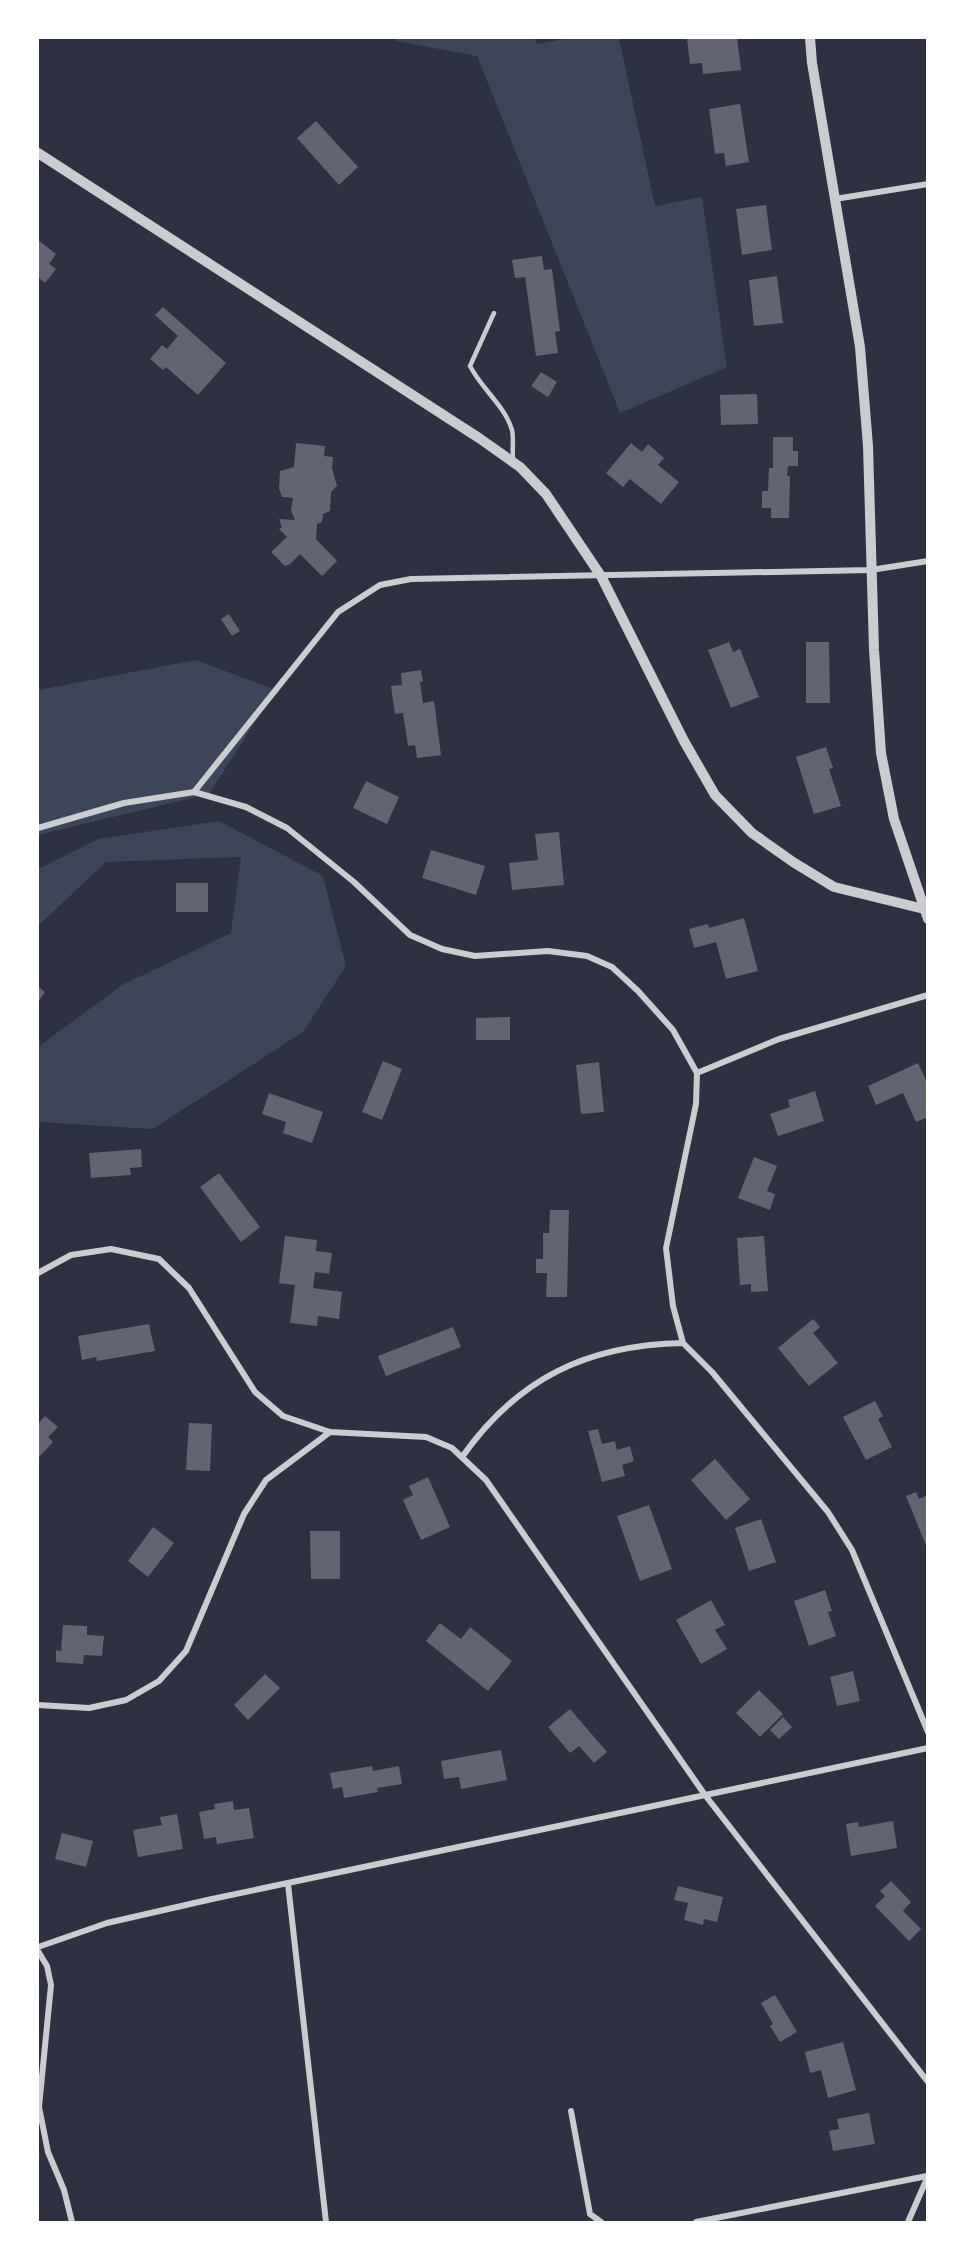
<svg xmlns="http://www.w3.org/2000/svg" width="965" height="2260" viewBox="0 0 965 2260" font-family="'Open Sans',sans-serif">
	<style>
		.green { fill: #3c4559 }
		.building { fill: #626471 }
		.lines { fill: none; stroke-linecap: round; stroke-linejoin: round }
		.service { stroke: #caccd0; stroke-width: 4.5 }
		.minor { stroke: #caccd0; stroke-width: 6 }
		.tertiary { stroke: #caccd0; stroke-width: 10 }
	</style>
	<rect width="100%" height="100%" fill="#2d3142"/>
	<path class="green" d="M397,38H534L537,44L570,38H619L655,206L702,197L727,367L620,413L477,56L396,41Z
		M196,660L276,690L209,794L38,835V690Z
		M219,821L323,876L346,966L303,1032L153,1129L38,1122V1047L122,985L231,933L241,857L106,862L38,926V869L98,839Z"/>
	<path class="building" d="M687,38H737L741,70L703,74L702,63L690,64Z
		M740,104L749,162L726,166L724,153L715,154L709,109Z
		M316,121L358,167L339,185L297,138Z
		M766,205L772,250L742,255L736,209Z
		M38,240L56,254L49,264L56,269L45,283L38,277Z
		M542,256L544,270L552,269L560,331L555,332L558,353L536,356L525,277L515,278L512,260Z
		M777,276L783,323L754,326L749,280Z
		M163,307L226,363L198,395L166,367L163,370L150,359L162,345L167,349L178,336L155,315Z
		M541,372L557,382L548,397L531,386Z
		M757,394L758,424L721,425L720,395Z
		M773,437H793V451H798V466H788L787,476H790L789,518H771V508H762V491H768L769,468H773Z
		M296,443L325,446L324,456L333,457L332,468L337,486L331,492L330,511L323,514L322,522L317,524L316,539L337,561L322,576L300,554L290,564L285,566L271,552L287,537L279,529L282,527L279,519L295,520L291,510L293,498L282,497L279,488L280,471L294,467Z
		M631,443L642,452L648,444L664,458L658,465L679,482L661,504L630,479L623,487L606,473Z
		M229,614L240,631L232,636L221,619Z
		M729,642L733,652L740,649L759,697L731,708L708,650Z
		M806,642H829L830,703H806Z
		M421,670L423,681L420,682L423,703L434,701L441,755L417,758L415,745L408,746L403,713L395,714L391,686L402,685L401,673Z
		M826,747L833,768L829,769L841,806L814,814L796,757Z
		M366,781L399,797L387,824L353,808Z
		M559,832L564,885L512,890L509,863L538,860L535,834Z
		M431,850L485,866L476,895L422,878Z
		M176,883H208V912H176Z
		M744,918L758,971L726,979L716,942L694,948L689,929L708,924L709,928Z
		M38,986L45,992L38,1002Z
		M510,1017V1040H476V1018Z
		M383,1061L402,1069L382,1120L362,1112Z
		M599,1062L604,1112L581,1114L576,1065Z
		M918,1063L928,1084V1117L916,1122L903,1093L876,1105L868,1086Z
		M815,1091L824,1121L778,1136L770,1114L790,1107L788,1100Z
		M269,1093L323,1112L312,1143L283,1133L286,1122L262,1114Z
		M141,1149L142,1167L130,1168L131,1175L91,1178L89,1153Z
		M754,1157L777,1166L767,1191L775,1194L770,1210L738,1198Z
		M219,1173L260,1227L241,1242L200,1187Z
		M550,1210H569L567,1297H546L547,1273H536V1259H543V1233H549Z
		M285,1236L317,1240L316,1251L332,1253L329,1274L315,1272L313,1288L342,1292L339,1319L318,1316L317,1326L290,1323L295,1285L279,1283Z
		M764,1236L768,1291L751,1292V1284L740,1285L737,1238Z
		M813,1319L820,1327L813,1333L838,1363L809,1386L778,1348Z
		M149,1324L155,1351L97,1361L96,1357L82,1360L78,1336Z
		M453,1327L461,1347L386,1376L378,1356Z
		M875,1401L883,1416L878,1419L892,1447L866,1460L843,1417Z
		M45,1416L58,1427L48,1437L53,1442L38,1458V1424Z
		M189,1423L212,1424L210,1471L186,1470Z
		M598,1429L602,1444L615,1441L617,1450L630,1446L634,1461L622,1465L625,1476L602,1482L588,1431Z
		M715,1459L750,1499L726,1520L691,1480Z
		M428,1477L450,1527L421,1540L403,1500L413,1495L409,1486Z
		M916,1492L919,1499L928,1495L927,1548L906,1496Z
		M649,1505L672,1569L640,1581L617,1516Z
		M761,1519L776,1562L749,1571L735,1528Z
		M153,1527L174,1543L148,1577L128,1561Z
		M310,1531H340V1579H311Z
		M825,1590L832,1611L828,1612L836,1636L809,1646L794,1601Z
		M711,1600L725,1625L715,1630L727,1649L701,1664L676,1620Z
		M440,1623L461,1639L470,1627L512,1661L488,1691L426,1641Z
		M63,1625L87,1626V1635L104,1636L102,1656L84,1655L83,1664L56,1662V1650L61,1651Z
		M853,1671L860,1701L837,1706L830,1677Z
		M265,1674L280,1688L248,1720L234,1705Z
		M759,1690L783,1714L760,1737L736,1713Z
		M570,1709L607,1752L594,1763L579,1746L570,1753L548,1727Z
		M783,1717L792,1727L779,1739L770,1730Z
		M501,1750L507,1780L461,1789L459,1777L444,1779L441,1761Z
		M372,1766L373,1771L399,1766L402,1784L377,1788L378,1792L344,1798L342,1787L333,1789L330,1773Z
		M233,1801L234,1810L249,1808L254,1838L217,1844L216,1837L204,1839L199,1812L215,1809L214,1804Z
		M177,1814L183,1849L138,1857L133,1830L162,1825L160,1817Z
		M893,1821L897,1848L851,1856L846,1824L858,1822L859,1827Z
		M62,1833L93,1841L86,1867L55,1859Z
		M891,1881L911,1902L903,1911L921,1929L909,1941L875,1906L885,1896L880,1891Z
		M678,1886L723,1897L717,1922L704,1919L703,1925L684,1920L688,1903L674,1900Z
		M775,1995L797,2032L780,2042L770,2026L773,2024L761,2003Z
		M843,2042L856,2090L828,2098L821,2070L810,2073L805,2052Z
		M869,2113L875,2144L833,2151L829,2131L839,2129L837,2119Z"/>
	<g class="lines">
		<path class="service" d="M494,313L470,366C481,388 505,406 512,430C514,438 512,450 513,459"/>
		<path class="minor" d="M835,199L928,184
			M194,792L246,807L287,828L354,882L410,935L442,949L475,956L548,951L587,956L612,967L638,991L673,1030L697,1073
			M38,828L124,803L194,792L338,612L380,585L411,579L871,570L928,561
			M697,1073L696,1104L666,1248L673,1306L683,1343L712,1372L828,1512L852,1550L928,1732
			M697,1073L779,1039L928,995
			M38,1273L71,1255L111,1249L159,1259L189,1288L255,1392L283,1416L330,1432L426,1437L452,1448L486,1480L705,1795L928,2082
			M462,1457C518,1378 587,1345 683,1343
			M38,1705L89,1708L126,1700L159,1681L186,1651L244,1514L266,1480L330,1432
			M288,1884L326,2222
			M38,1947L107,1923L212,1899L928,1748
			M38,1951L47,1966L51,1985L39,2107L48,2152L64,2190L72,2222
			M571,2111L590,2214L601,2222
			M696,2222L927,2176
			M908,2222L928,2176"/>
		<path class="tertiary" d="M810,38L812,63L860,347L868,446L874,650L881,753L894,819L928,919
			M38,153L479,438L520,467L546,494L601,576L684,741L715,795L752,833L793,862L834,887L924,909"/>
	</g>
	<rect width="965" height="2260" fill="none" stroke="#ffffff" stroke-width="78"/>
</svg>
